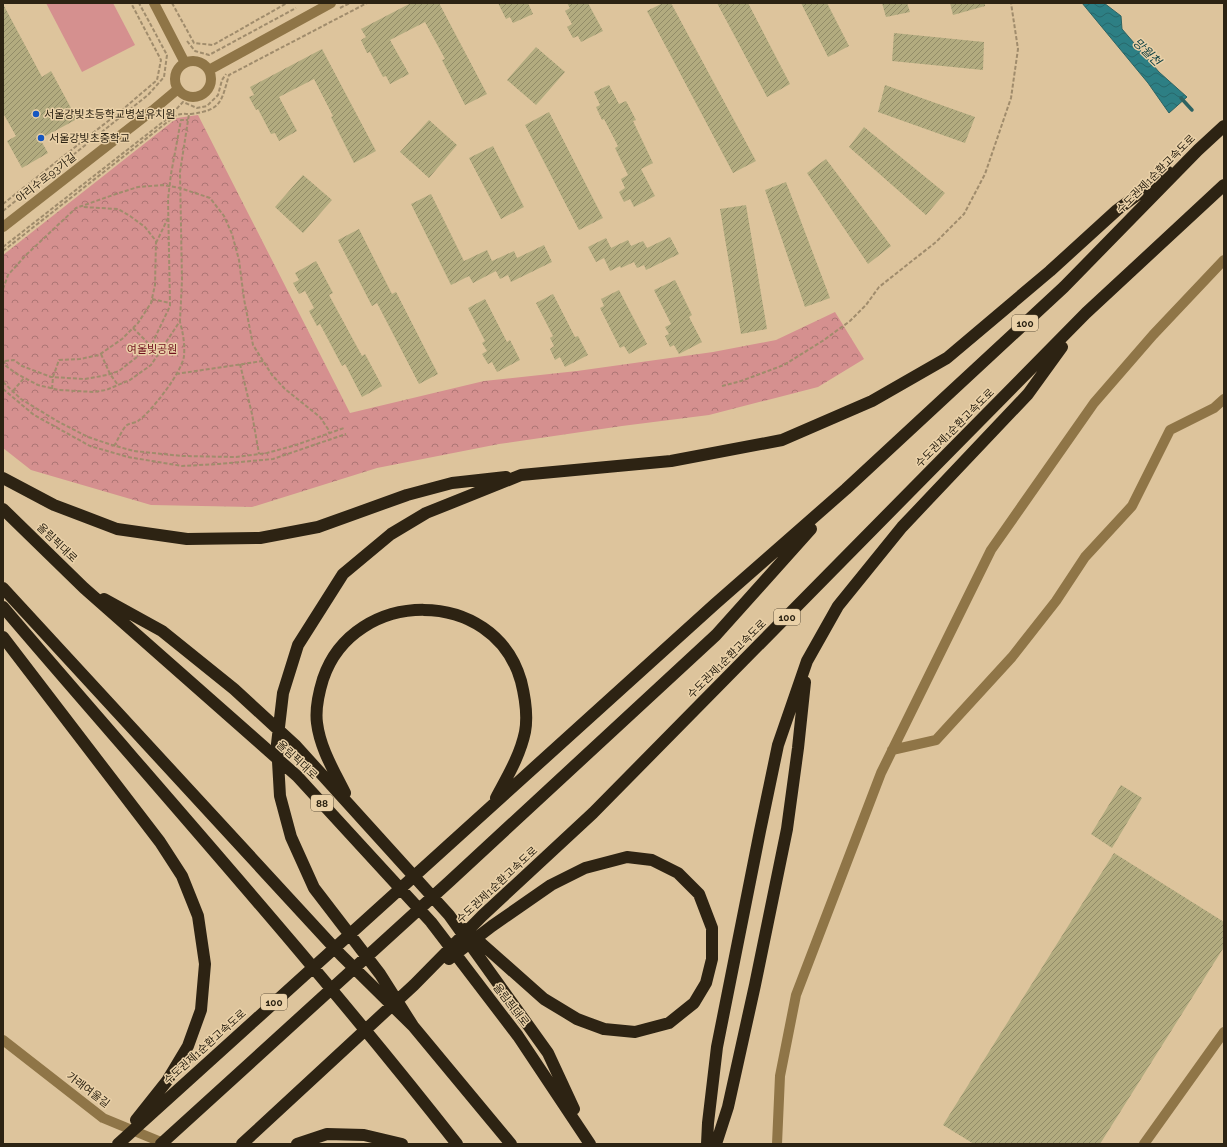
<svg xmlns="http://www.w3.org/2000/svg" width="1227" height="1147" viewBox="0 0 1227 1147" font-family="Raleway,'Noto Sans KR',sans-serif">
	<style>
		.forest { fill: url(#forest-crowns) }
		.pitch { fill: #d5908f }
		.water { fill: url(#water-waves); stroke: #2d6362 }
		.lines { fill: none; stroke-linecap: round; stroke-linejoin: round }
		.stream { stroke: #2d6362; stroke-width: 3.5 }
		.building { fill: url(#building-hatch) }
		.path { stroke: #a08c6c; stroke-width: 2; stroke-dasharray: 4 2; stroke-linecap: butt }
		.minor { stroke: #8f7547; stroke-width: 10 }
		.highway { stroke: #2d2313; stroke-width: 12 }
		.poi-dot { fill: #1657c2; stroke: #ead1a8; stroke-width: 1.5 }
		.labels { text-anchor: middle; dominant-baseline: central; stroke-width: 3; stroke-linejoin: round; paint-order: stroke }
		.shield { fill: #ead1a8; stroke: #655740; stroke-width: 1 }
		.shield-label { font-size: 10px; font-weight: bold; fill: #2c2313 }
		.poi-label { font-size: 11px; fill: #2c2313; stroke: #ead1a8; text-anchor: start }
		.street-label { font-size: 11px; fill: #2c2313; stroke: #ead1a8 }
		.park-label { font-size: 11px; fill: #70111e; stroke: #ead1a8 }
		.water-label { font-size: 12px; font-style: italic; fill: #104144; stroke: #ead1a8 }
	</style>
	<defs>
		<pattern id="forest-crowns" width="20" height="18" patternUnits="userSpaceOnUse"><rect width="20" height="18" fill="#d5908f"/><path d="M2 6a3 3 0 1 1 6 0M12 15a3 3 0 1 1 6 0" fill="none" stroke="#ad7574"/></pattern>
		<pattern id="water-waves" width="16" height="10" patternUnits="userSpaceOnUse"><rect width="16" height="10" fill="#2d7f84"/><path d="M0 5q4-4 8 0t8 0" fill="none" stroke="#27686b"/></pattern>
		<pattern id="building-hatch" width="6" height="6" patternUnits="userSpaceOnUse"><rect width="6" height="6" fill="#b2ab7f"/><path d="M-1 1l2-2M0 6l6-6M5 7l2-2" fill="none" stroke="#918b67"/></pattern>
	</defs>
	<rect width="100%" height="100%" fill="#ddc49c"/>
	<path class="forest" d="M198,115L350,413L484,381L577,371L713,352L776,340L835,312L864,359L818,387L709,415L622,426L499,444L377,468L252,507L151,505L31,470L3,448V255L177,118Z"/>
	<path class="pitch" d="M46,3H113L135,45L82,72Z"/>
	<path class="water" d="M1082,3H1104L1121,16L1122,29L1159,72L1187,97L1169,113L1148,83Z"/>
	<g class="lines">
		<path class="stream" d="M1181,98L1192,110"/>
	</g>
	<path class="building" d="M411,3H439L487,94L465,105L442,60L445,59L425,22L390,40L409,74L390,84L386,76L383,77L370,52L367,53L361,40L366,37L361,29Z
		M498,3H528L533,14L513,23L510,17L506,19Z
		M567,3H588L603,31L581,42L578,36L573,38L567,27L572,24L565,11L570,8Z
		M663,3H671L756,161L733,173L647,11Z
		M717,3H748L790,84L767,97Z
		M801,3H827L849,46L828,57Z
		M882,3H907L910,12L886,17Z
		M950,3H985V6L953,15Z
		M3,4L42,77L51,71L77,119L40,139L48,153L22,168L7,141L16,136L3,113Z
		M894,33L984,42L983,70L892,61Z
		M536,47L565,72L536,105L507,80Z
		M322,49L376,151L354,163L331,117L333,116L314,79L279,97L297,131L279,141L275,133L271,134L258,109L256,110L249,97L254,95L250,87Z
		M609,85L619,104L626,101L636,120L633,121L653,163L641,169L655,196L634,207L630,199L624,202L619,192L625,188L621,179L628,175L615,148L618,146L604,119L602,120L596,107L600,105L594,92Z
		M885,85L975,117L965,143L878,112Z
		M549,112L603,218L579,230L525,125Z
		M429,120L457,145L429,178L400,152Z
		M864,127L945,193L926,215L849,147Z
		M493,146L524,207L501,219L469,158Z
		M826,159L891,246L868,264L807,173Z
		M303,175L332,200L303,233L275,207Z
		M786,182L830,298L805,307L765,190Z
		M431,194L464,261L487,250L492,261L514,251L517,258L544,245L552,262L511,282L508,275L500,279L496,271L473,283L469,276L451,285L411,204Z
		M746,205L767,329L741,334L720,209Z
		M359,229L392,294L396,292L438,374L419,384L377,303L372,306L338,240Z
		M670,237L679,254L646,270L644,265L637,268L634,262L621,268L620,266L610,271L604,258L596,262L588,247L606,238L611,248L628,240L631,246L643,241L647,248Z
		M316,261L333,293L329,295L362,356L365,354L382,386L362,397L345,364L342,366L320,324L317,326L309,311L314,308L305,291L299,294L293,283L299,280L295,273Z
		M675,280L692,315L689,317L702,342L679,354L674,345L670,347L665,336L669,334L665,327L671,324L654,290Z
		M619,290L647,344L629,354L624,346L620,348L600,308L604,306L601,299Z
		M553,294L575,337L578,336L588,355L565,367L560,357L555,360L550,349L554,346L550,338L553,336L536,303Z
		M485,299L507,342L510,340L520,360L497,372L492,362L488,364L482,354L487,351L482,343L485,341L468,308Z
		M1121,785L1142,798L1112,848L1091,834Z
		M1114,853L1224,922V947L1100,1144H974L943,1125Z"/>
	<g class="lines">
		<path class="path" d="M172,3L194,43L213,45L287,3
			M340,8L350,3
			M187,41L195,51L209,55L296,8
			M3,204L122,110L157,80L161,60L131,3
			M3,211L148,95L164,77L167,55L139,3
			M156,243L168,218
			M3,247L168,118L183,102L197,108L207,106L218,95L222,80L226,74
			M3,251L175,116C181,113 184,114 191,114C222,110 221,102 229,75L367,3
			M3,289L8,275L26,255L76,208L116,194L138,187L163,185L180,188L210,198L224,216L232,234L239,260L244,299L253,345L272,375L285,389L320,417L328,429L329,433
			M152,299L170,303
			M133,328L151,346
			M101,354L110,374L118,385
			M3,360L6,366L17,374L38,385L59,390L94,392L106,390L130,380L151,365L180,321L182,280L180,172L189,114
			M5,361L14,360L22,366L51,377L85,379L107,375L119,371L151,346L170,306L168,199L171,174L181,120H188
			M240,364L252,414L259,454
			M176,374L263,361
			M3,382L21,399L57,421L88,437L112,445L134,451L182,456L236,457L267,453L296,445L344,428
			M722,386L741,381L784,365L824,340L850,321L866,305L879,287L936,242L964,214L985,174L1011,98L1018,49L1011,3
			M3,389L34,415L90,446L128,457L182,466L219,464L273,459L346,434
			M52,389L53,377L59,360L80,359L99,355L122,339L138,323L151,303L155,285L156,241L145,227L130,216L118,209L83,207
			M13,391L24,378
			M114,446C118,440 122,429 127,425C130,423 135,423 138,421C152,411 182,372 184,356C185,344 183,333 180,322"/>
		<path class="minor" d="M154,3L185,63
			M175 79a18 18 0 1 1 36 0a18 18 0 1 1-36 0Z
			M209,70L331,3
			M3,227L153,110L178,89
			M892,750L936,740L1012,657L1056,601L1085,557L1132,506L1170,430L1214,408L1224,399
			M3,1040L103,1118L166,1144
			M777,1144L780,1076L796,995L881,773L991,550L1094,403L1153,335L1224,260
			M1144,1144L1224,1032"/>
		<path class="highway" d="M3,478L54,505L117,529L187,539L260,538L318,527L407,495L452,483L506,477
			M3,509L84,588L297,776L431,922L518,1036L590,1144
			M3,588L341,955L413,1026L511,1144
			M104,599L162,631L234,689L296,746L449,915L548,1053L574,1109
			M3,607C155,785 312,959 457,1144
			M3,637L160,842L182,876L198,916L205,964L201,1010L188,1046L167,1081L136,1120
			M345,793C334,771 320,748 317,723C315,708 319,692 323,679C354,587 494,586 521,681C525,697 528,716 525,732C520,756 507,777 496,798
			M449,959L492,926L551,885L585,868L627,857L652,860L678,873L699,894L712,928V959L706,983L694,1003L669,1023L635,1032L604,1029L577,1019L544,999L500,960L465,929
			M413,1026L380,974L314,888L291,837L280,796L277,744L283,693L298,645L343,574L391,534L426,513L521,475L671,461L782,440L872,401L947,358L1050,271L1117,210L1168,172
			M118,1144L715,604L846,489L1064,287L1198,150L1224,126
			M161,1144L450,881L716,635L811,529
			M242,1144L414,985L482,916L593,813L1086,313L1224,185
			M297,1144L327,1134L364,1135L402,1144
			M707,1144L708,1123L717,1047L760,831L778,745L807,661L838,606L902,527L1028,394L1062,347
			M716,1144L728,1107L755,985L787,829L798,748L805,682"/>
	</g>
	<g class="poi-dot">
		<circle cx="36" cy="114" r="4"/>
		<circle cx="41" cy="138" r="4"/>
	</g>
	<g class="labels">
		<g class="shield">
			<rect x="1012" y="315" width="26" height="16" rx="3"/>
			<rect x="774" y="609" width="26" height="16" rx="3"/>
			<rect x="311" y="795" width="22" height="16" rx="3"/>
			<rect x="261" y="994" width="26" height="16" rx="3"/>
		</g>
		<g class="shield-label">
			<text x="1025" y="323">100</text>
			<text x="787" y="617">100</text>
			<text x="322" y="803">88</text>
			<text x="274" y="1002">100</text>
		</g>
		<g class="poi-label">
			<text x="44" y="114">서울강빛초등학교병설유치원</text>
			<text x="49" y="138">서울강빛초중학교</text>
		</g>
		<g class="street-label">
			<text transform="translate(1156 174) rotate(-45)">수도권제1순환고속도로</text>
			<text transform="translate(46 178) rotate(-38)">아리수로93가길</text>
			<text transform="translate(955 428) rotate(-45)">수도권제1순환고속도로</text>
			<text transform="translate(57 543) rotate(44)">올림픽대로</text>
			<text transform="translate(727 659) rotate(-45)">수도권제1순환고속도로</text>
			<text transform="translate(297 760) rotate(43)">올림픽대로</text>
			<text transform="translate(497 885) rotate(-43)">수도권제1순환고속도로</text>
			<text transform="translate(511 1005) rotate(52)">올림픽대로</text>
			<text transform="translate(205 1047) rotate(-42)">수도권제1순환고속도로</text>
			<text transform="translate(88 1090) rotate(37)">가래여울길</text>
		</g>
		<g class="park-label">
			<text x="152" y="349">여울빛공원</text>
		</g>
		<g class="water-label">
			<text transform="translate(1147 52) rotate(44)">망월천</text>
		</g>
	</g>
	<rect width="1227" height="1147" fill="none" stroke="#2c2313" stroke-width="8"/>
</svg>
